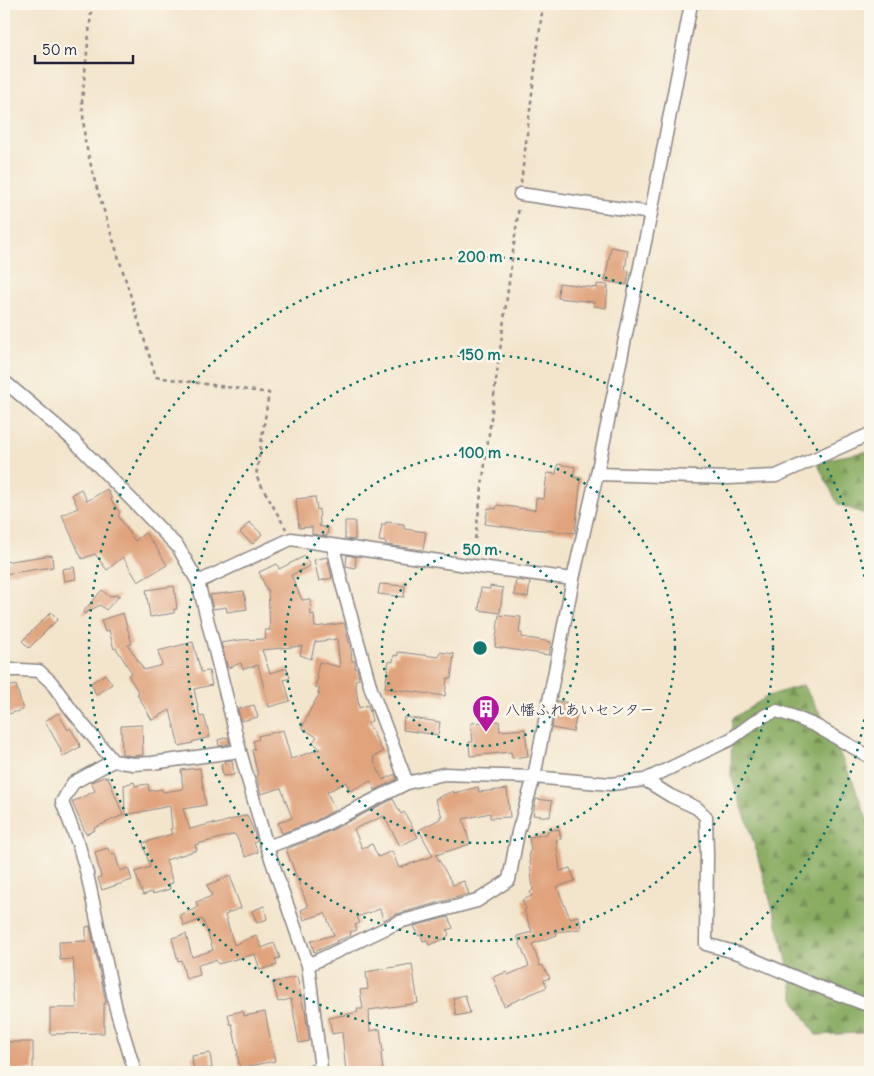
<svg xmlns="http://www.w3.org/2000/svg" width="874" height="1076" viewBox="0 0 874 1076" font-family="Delius,'Klee One',sans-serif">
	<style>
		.forest { fill: url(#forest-firs); stroke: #55664e }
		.building { fill: #e0a37c }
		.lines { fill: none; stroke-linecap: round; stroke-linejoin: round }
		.minor-casing { stroke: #8a8484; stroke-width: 15 }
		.path { stroke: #8a8484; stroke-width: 2.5; stroke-dasharray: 4 4; stroke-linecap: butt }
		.minor { stroke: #fff; stroke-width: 12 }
		.ring { fill: none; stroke: #0f766e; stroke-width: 2.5; stroke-dasharray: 2.5 5 }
		.labels { text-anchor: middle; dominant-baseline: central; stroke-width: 5; stroke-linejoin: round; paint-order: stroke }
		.poi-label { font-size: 15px; fill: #22223b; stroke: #fbf7ec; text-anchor: start }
		.centre { fill: #0f766e; stroke: #fbf7ec; stroke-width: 2.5 }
		.ring-label { font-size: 15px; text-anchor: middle; font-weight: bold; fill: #0f766e; stroke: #fbf7ec; stroke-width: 5; stroke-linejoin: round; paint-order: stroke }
	</style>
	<defs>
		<pattern id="forest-firs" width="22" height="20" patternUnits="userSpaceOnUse" patternTransform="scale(1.25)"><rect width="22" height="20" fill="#88ab60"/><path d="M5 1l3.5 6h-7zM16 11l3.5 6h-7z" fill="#6f8b50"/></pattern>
	</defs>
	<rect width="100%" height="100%" fill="#fbf7ec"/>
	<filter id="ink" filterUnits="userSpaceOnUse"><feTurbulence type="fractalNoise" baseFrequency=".02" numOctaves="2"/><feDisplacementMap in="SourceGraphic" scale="10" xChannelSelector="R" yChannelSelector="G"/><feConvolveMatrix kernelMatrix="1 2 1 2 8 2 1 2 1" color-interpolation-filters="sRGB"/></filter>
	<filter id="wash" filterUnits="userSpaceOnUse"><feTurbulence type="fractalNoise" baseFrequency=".0096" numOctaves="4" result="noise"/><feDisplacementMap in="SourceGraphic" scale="20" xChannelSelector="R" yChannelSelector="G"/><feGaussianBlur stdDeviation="1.12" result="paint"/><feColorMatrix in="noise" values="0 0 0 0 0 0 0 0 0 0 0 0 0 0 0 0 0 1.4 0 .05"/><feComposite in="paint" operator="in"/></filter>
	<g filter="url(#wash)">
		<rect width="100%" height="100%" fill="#f3e5cc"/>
		<path class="forest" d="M870,451V516L838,504L816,461Z
			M803,685L823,718L853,782L870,827V1030L861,1033L816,1035L795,1002L785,952L750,830L731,776L732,719L768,696Z"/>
		<g id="blocks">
			<path class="building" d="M611,247L628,250L625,270L629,271L627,285L605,281Z
				M559,283L597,288V284L608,285L606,308L594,306V302L558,298Z
				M558,464L575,467L573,477L581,478L575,533L521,528V529L485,524L488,508L496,509L497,505L535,510L536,498L544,499L547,473L556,474Z
				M81,489L87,501L107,489L112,499L111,500L120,513L118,515L119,517L135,541L145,533L156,547L167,565L138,582L123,557L107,570L95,554L82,559L62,515L78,508L72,494Z
				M315,497L317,510L319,509L320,526H319L328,528L327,536L312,534V527L299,528L296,499Z
				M345,521H355V540L345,539Z
				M249,522L262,534L253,544L240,533Z
				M386,522L404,524V529L426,532L423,550L386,545V542L379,541L382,524H386Z
				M52,555L53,567L4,574V562Z
				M347,555L356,557L355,568L346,566Z
				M305,556L310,566L291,575L302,600L310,599L311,615L314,614L315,627L344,623L351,650L352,661H355V668H357L358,673L359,679L355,680L359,708L368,705L372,721L368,723L383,752L373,757L375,760L374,761L383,780L395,774L397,779L375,790L371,781L350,791L346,782L327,792L335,810L311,823L282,833L278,823L292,818L281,788L261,794L256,776H258L252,750L255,749L253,741L259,739L258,736L283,730L291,759L320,749L313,742L317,737L302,728L310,710L320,693L318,694L320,688L315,687L318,677L316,676L319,662L340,667L337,639L315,642L311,659L300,655L302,646L262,650L270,673L287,668L290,678L284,680L290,701L269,707L258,665L243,669L241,663L228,668L221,643L240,640L266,639L265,630H270L268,589L267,590L259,572L277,564L279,569Z
				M327,557L332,578L319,581L314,560Z
				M74,567L76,579L64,581L62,569Z
				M516,580L530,582L528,597L514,595Z
				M380,584L405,586L404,597L378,594Z
				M174,586L177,609H174V613L150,617L146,590Z
				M490,586L503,588L500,613L479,610L481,588L490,589Z
				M102,590L109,596L120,595L106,610L100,605L84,614L83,612Z
				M244,591L247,609L227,612L226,607L213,609L210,595Z
				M51,612L58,619L29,648L22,641Z
				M123,613L132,644L128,645L144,670L162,665L158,651L193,642L201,672L209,671L212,685L194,689L200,717L204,716L210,737L192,742L193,743L179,746L170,710L152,720L137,694L139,693L128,675L132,673L116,648L114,649L109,630L105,632L101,620Z
				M499,615L521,617L519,633H522V637L551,642L549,655L495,647Z
				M398,652L439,657L440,652L454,654L451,679L447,678L445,696L385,688L389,661L393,662L394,655L398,656Z
				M105,674L112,684L96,695L91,683Z
				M16,685L23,710L4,715V688Z
				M557,701L575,704L573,713H577L573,732L552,728Z
				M254,705L258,717L241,721L238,709Z
				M58,713L68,730L70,728L79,742L80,747L62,757L60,748L45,721Z
				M404,717L440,722L438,735L403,730Z
				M499,721L500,731L525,729L528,756L512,758L511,752L470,756L469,742H473L471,723Z
				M142,725L143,755L131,756L122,754L121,726Z
				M228,737L230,744L219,746L218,740Z
				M232,760L234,775L223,776L221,765L225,764L224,761Z
				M200,768L206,805L183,809L190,829L214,823V825L247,815L254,832L257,841L254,843L258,852L246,857L235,834L195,845L197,850L166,860L173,883L169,884L170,889L153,894L152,892L143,895L135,872L150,867L143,843L172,834L170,829H172L170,806L125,815L124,785L134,782L135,786L148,784L149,791L162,789L163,792L183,789L181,770Z
				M104,777H108L123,815L94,828L95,830L86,834L72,802L95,791L91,782Z
				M478,787L479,792L507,789L510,817L490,818V813L463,819L470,844L436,855L453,885L464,881L469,894L397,914L383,920L380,909L357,917L360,923L355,925L357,930L350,932L351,935L337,941L336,940L337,942L314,952L311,941L334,935L325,913L304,920L301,910L308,907L286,849L318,837L393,799L401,814L404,812L418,837L400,846L384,816L354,829L362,848L372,844L378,857L392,851L399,868L433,856L419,830L440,819V816H442L435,799L453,791L454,793Z
				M536,799L552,801L550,817L533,815Z
				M559,829L561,839L556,840L560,871L570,868L575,881L557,887L570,918L579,916L581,929L556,932L557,935L532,944L540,966L542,965L550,978L544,980L547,987L504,1006L493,977L507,972L508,975L529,966L517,936L532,932L524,910L526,909L522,900L532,896L530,892L533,890L529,852L531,851L529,837L548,834L547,831Z
				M108,848L110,854L115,853L120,871L128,868L132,880L102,890L98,878L101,877L95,852Z
				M230,876L234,886H233L241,908L227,913L228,914L225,915L234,945L256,935L262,948L274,943L280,958L275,959L277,965L260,970L255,954L218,964L216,960L198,965L200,975L186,979L181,960L178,961L172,938L186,934L192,957L213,950L207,930L202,919L184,926L180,915L197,908L196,907L198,906L196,902L212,896L207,885Z
				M264,906L267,919L257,923L252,911Z
				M448,917L453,928L447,930L449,935L446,937L447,938L429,945L427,940L423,941L421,935L419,936L414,926Z
				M90,926L106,1003H104V1033L50,1034V1008H77L73,959L60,960L59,942L86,941V927Z
				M412,964L418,1003L369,1010L370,1031L380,1029L383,1052H381L383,1072H346L342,1032L332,1034L329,1018L358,1012L357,1009H363L360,990L368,989L366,972Z
				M297,977L304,1009H305L309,1041L299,1043L291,999L278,1002L273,982Z
				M465,995L470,1013L456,1016L453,998Z
				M243,1011L244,1016L265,1012L275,1061L240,1068L237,1054L238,1053L232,1024H230L228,1014Z
				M4,1042H33V1070H4Z
				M210,1053L212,1068L194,1071L192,1056Z"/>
		</g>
	</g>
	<g filter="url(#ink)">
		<use href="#blocks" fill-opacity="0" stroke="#8a8484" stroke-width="1"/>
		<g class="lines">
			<defs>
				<path id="minor" d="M520,194L651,213
					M4,381L72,439L178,547L198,582L240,751L267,847L308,965L321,1069L322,1072
					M597,474L728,478L776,476L870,434
					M333,546L342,584L371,689L407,783
					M198,582L291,539L473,566L573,579
					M4,670H21L39,671L51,682L72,711L113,761L133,764L152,763L240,751
					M113,761L73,783L62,802L79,846L87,874L116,1009L135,1072
					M645,780L671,796L697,808L706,817L707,856L706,944L741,954L811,984L870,1006
					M267,847L314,830L407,783L444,774L534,777L610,784L645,780L731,739L754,722L766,715L777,711L792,716L816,726L870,757
					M308,965L399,922L477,901L509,880L518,832L534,777L573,579L597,474L651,213L691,4
					M308,1072L321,1069"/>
			</defs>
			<use href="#minor" class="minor-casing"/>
			<path class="path" d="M92,4L82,101L85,141L95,182L156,377L269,393L256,476L286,529
				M521,183L543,4
				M473,555L519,206"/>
			<use href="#minor" class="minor"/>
		</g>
	</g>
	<g class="ring">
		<circle cx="480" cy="648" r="98"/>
		<circle cx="480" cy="648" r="195"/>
		<circle cx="480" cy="648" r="293"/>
		<path d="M870 675A391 391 0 1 1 870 621"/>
	</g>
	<defs>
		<symbol id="building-pin" viewBox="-11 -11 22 30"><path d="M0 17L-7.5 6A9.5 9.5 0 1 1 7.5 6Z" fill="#b5179e" stroke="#fbf7ec"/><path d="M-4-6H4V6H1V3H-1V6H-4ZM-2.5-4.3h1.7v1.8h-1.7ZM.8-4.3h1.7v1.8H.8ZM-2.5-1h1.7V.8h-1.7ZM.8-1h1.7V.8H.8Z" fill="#fff"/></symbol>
	</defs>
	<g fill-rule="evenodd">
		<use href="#building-pin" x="470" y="693" width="32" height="43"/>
	</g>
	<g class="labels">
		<g class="poi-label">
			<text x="505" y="709">八幡ふれあいセンター</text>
		</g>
	</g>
	<circle cx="480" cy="648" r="8" class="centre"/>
	<g class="ring-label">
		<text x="480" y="262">200 m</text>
		<text x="480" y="360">150 m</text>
		<text x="480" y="458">100 m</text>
		<text x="480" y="555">50 m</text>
	</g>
	<rect width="874" height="1076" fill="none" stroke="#fbf7ec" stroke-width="20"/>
	<path d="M35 55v8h98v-8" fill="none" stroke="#22223b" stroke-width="2.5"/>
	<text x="42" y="55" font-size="15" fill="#22223b" stroke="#fbf7ec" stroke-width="4" paint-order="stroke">50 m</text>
</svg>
